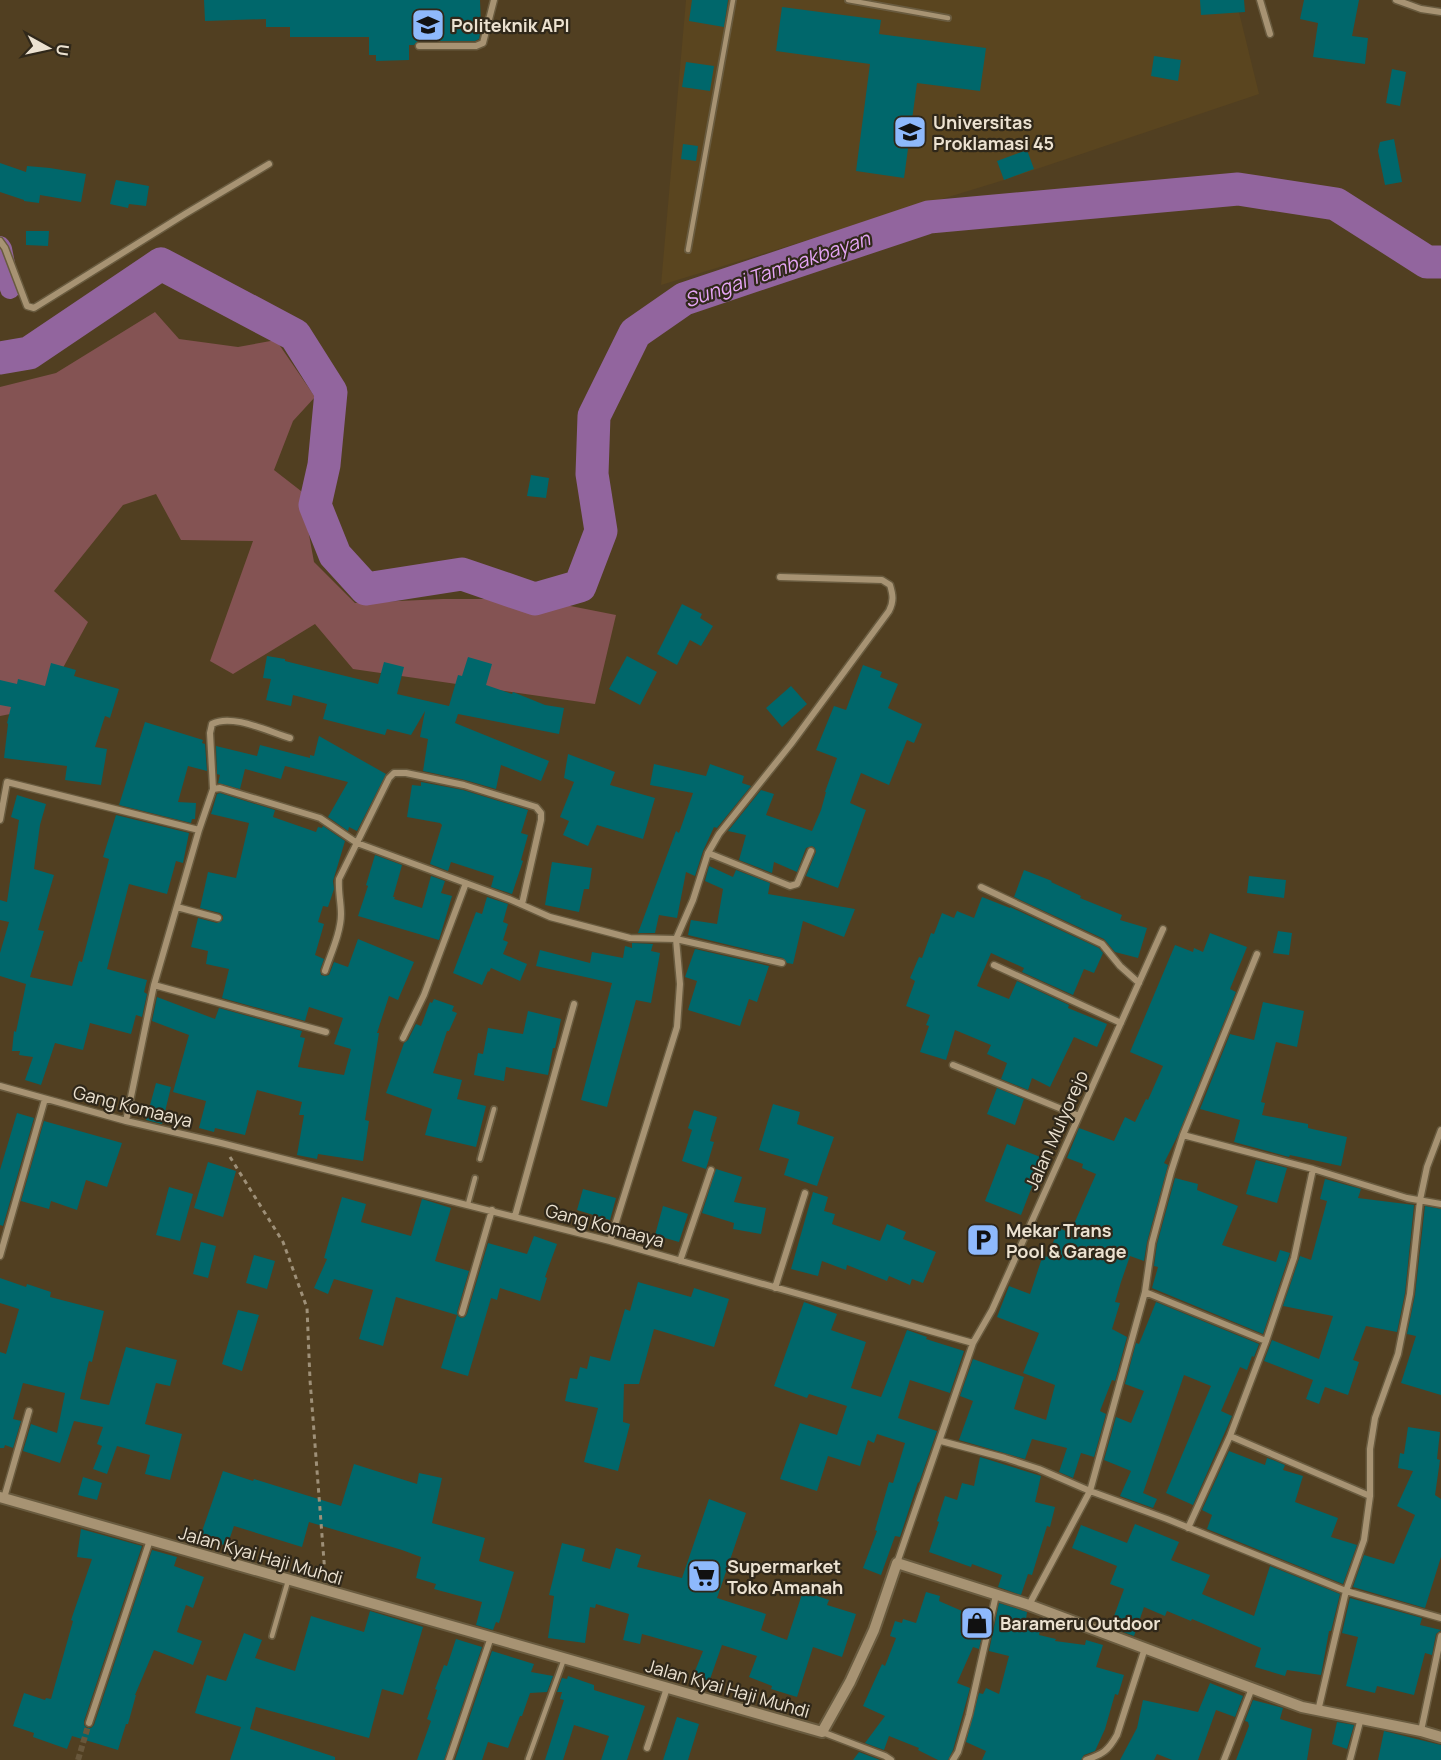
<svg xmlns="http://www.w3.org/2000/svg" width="1441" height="1760" viewBox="0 0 1441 1760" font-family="Manrope,sans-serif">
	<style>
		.built { fill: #5a451f }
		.green { fill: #845353 }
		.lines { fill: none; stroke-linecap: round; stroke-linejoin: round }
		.canal { stroke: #92659e; stroke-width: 20 }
		.river { stroke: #92659e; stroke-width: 33 }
		.building { fill: #00676b }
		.minor-tunnel { stroke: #68573b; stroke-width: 6; stroke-dasharray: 6 3; stroke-linecap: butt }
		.service-casing { stroke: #695b3f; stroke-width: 8 }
		.minor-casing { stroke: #695b3f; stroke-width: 9 }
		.tertiary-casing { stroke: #695b3f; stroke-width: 14 }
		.path { stroke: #9e9078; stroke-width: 3; stroke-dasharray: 4.5 4.5; stroke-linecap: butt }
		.service { stroke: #a79373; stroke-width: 4.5 }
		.minor { stroke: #a79373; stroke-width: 6 }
		.tertiary { stroke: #a79373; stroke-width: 10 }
		.labels { text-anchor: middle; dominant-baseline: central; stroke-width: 4.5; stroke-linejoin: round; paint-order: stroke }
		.poi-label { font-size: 18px; font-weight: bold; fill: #ece2d1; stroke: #30281a; text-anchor: start }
		.street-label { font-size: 18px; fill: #ece2d1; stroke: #30281a }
		.water-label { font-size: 20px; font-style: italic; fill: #e5a5f5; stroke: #30281a }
	</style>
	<rect width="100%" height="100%" fill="#513f21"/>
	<path class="built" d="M686,0H1236L1259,94L1004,180L661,285Z"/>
	<path class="green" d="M155,312L179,339L238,347L276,340L315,397L293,421L274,470L301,491L314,562L355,603L443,599H535L616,615L595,704L353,669L315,624L233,674L210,661L253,541L181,540L156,494L123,505L54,591L88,622L41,708L0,716V387L56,373Z"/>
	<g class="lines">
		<path class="canal" d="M0,246L2,249L10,289"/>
		<path class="river" d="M0,358L29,353L161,264L295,335L331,392L324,465L315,505L335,555L366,589L462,574L535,599L580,586L601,531L592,474L594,416L635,333L684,299L929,217L1238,189L1336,204L1427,262H1441"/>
	</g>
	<path class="building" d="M204,0H480L481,28L479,39L475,41H418L414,45H409V60L376,61V55H369V37H290V27H266V19L205,21Z
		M692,0H728L724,27L689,21Z
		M1200,0H1244L1245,12L1201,15Z
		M1304,0H1359L1352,36L1368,38L1365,64L1313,57L1318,23L1300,19Z
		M782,7L881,20L879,34L986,48L980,91L917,83L904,178L856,171L870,64L776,51Z
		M1154,56L1181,60L1178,81L1151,76Z
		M686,62L714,66L710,91L682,87Z
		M1392,69L1406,72L1400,106L1386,103Z
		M1394,139L1402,182L1385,185L1378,151L1380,142Z
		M683,144L698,146L696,161L681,159Z
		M1027,150L1034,169L1004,180L997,161Z
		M0,163L26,172L27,166L50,168L86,174L81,202L40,195L39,203L24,201V200L0,192Z
		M116,180L149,186L146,206L129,204L128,208L110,204Z
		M26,231H49L48,246L26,245Z
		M531,475L549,478L546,498L527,496Z
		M682,604L702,614L700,618L713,626L701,646L690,640L677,665L657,654Z
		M267,656L285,659V661L305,666L378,684L384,662L404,667L397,694L449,706L458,675L462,676L468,657L492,664L486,685L512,694L513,692L545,705L564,708L559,734L458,714L455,723L549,761L541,781L501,765L496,789L465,780L423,771L428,739L420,737L425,711L411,735L387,729L385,735L323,719L327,704L293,695L291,706L266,700L271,679L263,678Z
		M627,656L657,672L640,705L609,689Z
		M51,663L76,670L74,676L119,689L110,718L105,716L95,747L107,749L101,785L65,780L67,766L4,758L8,724L7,723L11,707L0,705V680L17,684L18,679L45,686Z
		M863,665L882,672L880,677L898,684L888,708L922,724L914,743L907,740L889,785L861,773L850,803L866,810L838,888L806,876L816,852L815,848L812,846L806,848L797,872L774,862L772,873L739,860L746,835L728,831L761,790L774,794L766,815L812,831L821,810L826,792H825L837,758L816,750L834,706L846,710Z
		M791,686L807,704L782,727L766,708Z
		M145,722L203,740L202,743L205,744L207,771L188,766L178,802L196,803L195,819H192L191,823L119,805Z
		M319,736L386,774L357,831L349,827L348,831L328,817L348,782L285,766L281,779L245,769L240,789L218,783L220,775L217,774L216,746L257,756L260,745L310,758V755L314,756Z
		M568,754L615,772L610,785L655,798L643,839L597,825L588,846L563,835L569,821L560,817L574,782L564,778Z
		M654,764L706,776L710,764L744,776L742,783L751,786L717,828L714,827L703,851L695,876L686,872L677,918L659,915L655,933H638L676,831L679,833L693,793L650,785Z
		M421,782L463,790L528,810L521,833L528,835L521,860L523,861L512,894L491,887L494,876L451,862L448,871L430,864L442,825L440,823L407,817L412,785L421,786Z
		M220,793L275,810L273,817L316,832L318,827L322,828L323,826L345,841L333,881L334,889L328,907L323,906L318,922L324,924L315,955L324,959L320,970L321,975L325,976L329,975L334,962L348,967L358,939L414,962L398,1000L389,996L377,1033H379L365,1120L369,1121L363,1161L318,1154L317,1159L297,1155L304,1115H299L302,1102L257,1090L245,1135L215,1128L214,1132L199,1128L206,1101L173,1092L189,1035L152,1021L157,997L215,1019L219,1008L302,1031L300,1037L305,1038L298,1067L344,1075L351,1049L334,1044L343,1018L309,1007L305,1021L222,998L229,969L206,964L208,951L191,947L198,918L217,923L223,920V916L220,913L200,908L208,872L236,878L249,823L211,814L217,794Z
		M17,795L46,804L40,825L34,869L54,875L38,930L44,931L30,977L72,986L79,961L82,962L109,859L103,857L116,815L189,833L183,863L176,861L167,894L129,884L107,969L147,980L144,992L147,994L142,1017L136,1015L131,1034L90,1023L83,1050L55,1043L41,1085L25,1080L33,1057L19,1055L20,1051H12L14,1031L16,1032L26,984L0,976V953L9,922L0,920V900L7,902L19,820L11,817Z
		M375,855L402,865L393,897H395L394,899L422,908L431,876L445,881L441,893L452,896L439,940L358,916L368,886L366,885Z
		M552,862L592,868L589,889H584L579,912L545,905Z
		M709,866L733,877L736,870L770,883L768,894L855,909L844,937L803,921L793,964L787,963L783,958L688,935L691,920L717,924L723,889L705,881Z
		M1024,870L1052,881L1051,882L1081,896L1080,898L1122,915L1120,920L1147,928L1138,958L1115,952L1104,939L1014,897Z
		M1249,876L1286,880L1284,898L1247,893Z
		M487,897L508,904L503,922L508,924L503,940L508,942L503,954L527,964L520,981L491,968L489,972L488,971L482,985L453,973L476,912L482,914Z
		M982,897L1010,908V907L1099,948L1103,953L1094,973L1084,969L1073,995L1022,972L1024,968L991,953L977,986L1009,999L1017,981L1069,1005L1068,1008L1107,1024L1097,1047L1074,1037L1050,1087L1032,1078L1028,1090L1001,1079L1007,1063L987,1054L991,1045L955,1030L946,1060L920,1052L929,1026L926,1025L930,1015L906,1006L915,981L910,978L919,957L922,958L931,933L934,934L942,913L954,918L957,911L974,918Z
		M1278,931L1292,933L1289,955L1273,953Z
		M1210,933L1247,947L1230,989L1236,992L1178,1135L1164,1163L1168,1165L1147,1242L1144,1261L1130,1256L1121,1282L1115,1302L1120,1303L1112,1329L1127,1337L1115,1381L1112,1380L1100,1411L1106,1414L1094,1457L1081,1453L1073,1478L1059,1472L1067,1448L1032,1439L1025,1459L959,1440L973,1401L960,1396L973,1359L1024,1377L1014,1409L1046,1420L1055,1385L1023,1373L1039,1333L997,1317L1009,1286L1030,1294L1043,1255L1047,1257L1059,1228L1070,1233L1096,1174L1082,1168L1083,1164L1067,1158L1079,1128L1114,1141L1125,1117L1135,1122L1146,1099L1148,1100L1163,1066L1130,1052L1175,945L1193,952L1194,948L1203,952Z
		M632,943L653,944L651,951L660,953L651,1003L636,1000L607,1107L581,1100L612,983L536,966L540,950L590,963L592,952L623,958L625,946L632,948Z
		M695,949L769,966L757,1002L749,999L740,1026L688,1010L697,981L685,977Z
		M434,999L454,1006L452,1011L457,1013L449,1031H447L433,1073L462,1080L457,1099L486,1106L476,1147L425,1135L432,1109L386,1093L404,1043L408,1040L416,1024L421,1026L430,1002L432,1003Z
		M1263,1002L1304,1011L1297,1047L1276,1042L1261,1102L1265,1103L1262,1115L1308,1124V1128L1347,1137L1341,1166L1290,1155L1289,1157L1234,1142L1240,1120L1200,1109L1230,1034L1254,1040Z
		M528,1011L561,1019L555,1048H553L548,1075L506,1067L504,1081L474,1075L478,1053L483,1054L488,1028L523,1034Z
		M156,1083L171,1087L162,1124L146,1120Z
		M997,1088L1024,1099L1015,1125L987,1114Z
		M773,1104L800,1112L797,1124L834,1137L817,1186L784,1175L789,1159L759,1150Z
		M694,1110L717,1117L710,1141L714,1142L706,1169L682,1161L692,1130L688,1128Z
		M17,1113L34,1118L3,1226L0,1225V1170Z
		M44,1121L122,1143L107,1187L86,1180L77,1210L51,1201L49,1209L21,1201Z
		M1007,1144L1043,1158L1021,1215L985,1201Z
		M1256,1160L1287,1168L1277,1203L1246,1194Z
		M208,1162L236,1171L223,1217L194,1208Z
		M716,1169L742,1177L734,1202L766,1208L761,1234L733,1229L734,1223L702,1213Z
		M1175,1178L1198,1184L1197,1190L1238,1206L1222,1245L1276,1262L1280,1250L1290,1253L1263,1334L1152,1288L1158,1267L1154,1266L1157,1244Z
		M1325,1179L1361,1189L1358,1198L1414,1205L1405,1293L1397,1332L1366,1326L1353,1360L1359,1362L1348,1395L1325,1387L1319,1404L1306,1399L1313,1380L1264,1361L1272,1340L1319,1359L1333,1316L1283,1306L1300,1256L1311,1260L1327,1201L1320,1199Z
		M169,1187L193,1194L180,1241L156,1235Z
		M583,1189L616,1198L610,1220L577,1210Z
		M813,1192L828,1197L824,1211L835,1214L832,1224L880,1241L887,1224L906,1232L903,1239L936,1252L923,1283L912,1279L910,1285L889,1276L887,1281L847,1265L846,1270L822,1261L818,1276L791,1269Z
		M342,1197L366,1204L361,1222L411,1236L422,1199L451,1208L435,1261L469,1271L457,1312L458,1316L461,1318L465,1317L467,1314L488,1243L527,1254L534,1236L557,1244L545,1277L547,1278L540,1301L500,1288L497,1300L491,1298L468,1376L441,1368L457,1315L396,1297L383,1346L359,1339L373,1290L334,1279L328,1294L314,1288L327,1259L324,1258Z
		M663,1206L688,1214L679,1242L655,1235Z
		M1425,1206L1441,1209V1395L1401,1383L1416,1336L1407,1334L1415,1295Z
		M201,1242L216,1246L208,1278L193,1274Z
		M254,1255L275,1261L267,1289L246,1283Z
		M0,1278L26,1287L27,1284L51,1292L50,1297L104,1311L92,1362L89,1361L80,1399L109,1405L126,1347L177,1360L170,1386L156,1383L145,1424L182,1434L170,1480L145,1474L150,1455L117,1446L107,1474L93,1469L102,1446L97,1444L103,1427L74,1421L60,1463L23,1451L31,1424L57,1433L65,1393L23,1383L13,1419L21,1421L13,1448L5,1445L4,1448H0V1352L6,1354L19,1309L0,1303Z
		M638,1282L691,1297L694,1288L729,1299L714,1347L654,1329L639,1384H624L623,1422L630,1424L618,1471L584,1462L598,1408L565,1401L570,1378L577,1379L580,1367L587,1369L590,1356L610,1361L625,1309L630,1311Z
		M804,1302L837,1314L831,1330L866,1342L851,1388L881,1397L907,1330L927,1337L926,1339L964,1351L950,1393L910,1380L898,1418L937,1431L919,1483L918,1482L900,1537L895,1536L881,1575L863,1568L877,1531L875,1530L889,1482L893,1483L905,1443L877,1434L874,1443L868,1440L860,1466L828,1456L817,1491L780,1479L800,1423L837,1435L847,1406L809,1394L807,1398L774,1386Z
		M1156,1302L1259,1344L1254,1357L1252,1356L1247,1370L1240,1367L1221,1411L1232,1416L1193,1505L1166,1493L1211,1386L1184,1375L1143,1493L1157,1499L1153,1508L1120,1496L1131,1471L1104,1460L1116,1417L1131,1423L1144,1391L1125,1384L1136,1343L1139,1344Z
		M238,1310L259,1315L242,1371L222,1364Z
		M1408,1427L1440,1432L1437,1459L1440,1460L1435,1495L1441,1499V1557L1425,1608L1353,1587L1364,1555L1394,1564L1415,1515L1397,1506L1413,1471L1398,1468L1400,1453L1404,1454Z
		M1229,1451L1265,1465L1267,1458L1273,1460L1285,1465L1283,1470L1303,1476L1295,1502L1338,1518L1331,1537L1357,1545L1343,1584L1207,1529L1212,1515L1202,1510Z
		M980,1457L1041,1476L1035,1502L1055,1507L1050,1527L1047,1526L1032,1575L1028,1574L1021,1595L998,1587L1002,1575L972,1564L971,1567L929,1552L939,1522L937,1521L945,1496L957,1500L962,1483L974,1486Z
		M354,1464L417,1484L419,1473L442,1478L432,1523L485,1538L479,1561L514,1572L499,1623L496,1622L493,1630L476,1625L482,1602L434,1589L436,1584L416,1578L421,1557L402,1550L309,1522L302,1547L234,1526L227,1546L200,1537L223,1471L253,1481L254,1479L341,1506Z
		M83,1477L102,1483L97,1500L78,1495Z
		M709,1499L746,1513L717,1598L766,1614L761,1630L787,1640L803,1591L829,1600L827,1605L856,1614L842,1657L813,1647L797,1697L771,1689L772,1686L749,1677L757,1656L722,1645L709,1682L693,1676L703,1651L642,1634L640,1644L623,1640L629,1614L596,1604L595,1608L590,1607L585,1643L548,1638L554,1596L549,1595L562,1543L585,1549L582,1561L610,1569L616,1548L641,1555L637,1567L682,1578Z
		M1135,1524L1179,1542L1171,1560L1210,1575L1202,1594L1254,1616L1270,1566L1340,1594L1331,1631H1329L1321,1675L1287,1670L1285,1676L1255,1667L1261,1648L1192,1619L1191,1621L1167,1611L1165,1616L1144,1607L1134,1636L1110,1627L1124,1589L1110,1584L1117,1566L1072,1548L1081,1525L1127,1543Z
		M81,1529L142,1546L84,1721V1725L87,1728H91L94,1725L152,1550L177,1557L174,1566L204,1577L193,1608L186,1605L177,1632L202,1641L193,1665L154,1650L135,1695H136L128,1724H126L118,1750L72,1736L67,1749L33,1737L34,1733L13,1726L24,1693L45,1700L46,1698L51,1699L73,1621L71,1620L92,1559L77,1557Z
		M926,1592L940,1596L939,1601L985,1621L979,1649L973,1647L957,1683L970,1688L953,1750L948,1760H938L918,1750L919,1748L889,1736L884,1750L865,1743L885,1716L863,1706L882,1664L885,1666L896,1638L890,1636L895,1621L902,1623L903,1619L916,1623Z
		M1350,1598L1422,1618L1420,1625L1441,1630L1436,1634L1432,1655L1425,1653L1414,1695L1377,1686L1375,1693L1346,1686L1358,1637L1342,1633Z
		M999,1603L1027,1612L1025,1626L1040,1629L1039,1635L1056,1639L1055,1641L1085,1645L1086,1640L1103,1645L1096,1667L1124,1675L1118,1695L1115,1694L1105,1729L1095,1751L1084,1755L1081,1760H982L986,1751L966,1742L979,1693L983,1694L986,1688L999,1694L1009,1656L989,1651Z
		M370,1611L423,1627L403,1695L382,1689L369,1738L256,1707L250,1729L335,1757V1760H230L241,1727L195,1713L207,1675L226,1681L244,1633L262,1640L255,1658L295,1671L311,1616L364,1632Z
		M456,1639L482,1647L444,1760H417L431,1721L427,1719L437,1690L435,1689L444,1665L447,1666Z
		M492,1651L534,1664L531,1672L553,1676L547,1692L530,1693L522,1716H520L508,1748L488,1742L482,1760H455Z
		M568,1676L594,1685V1690L645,1706L627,1760H601L609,1736L574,1725L563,1760H545L564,1700L560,1699L562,1692H557L562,1678L567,1679Z
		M1210,1683L1243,1696L1235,1717L1216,1710L1198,1760H1172L1157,1754L1154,1760H1120L1137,1728L1143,1700L1198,1712Z
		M1253,1700L1283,1708L1280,1719L1312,1729L1307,1760H1236L1249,1726L1248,1722L1245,1721Z
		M677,1717L699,1724L688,1760H663Z
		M1337,1722L1354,1725L1347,1749L1332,1744Z
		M1384,1731L1441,1745V1760H1378Z
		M859,1752L880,1760H853Z"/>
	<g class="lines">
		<path class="minor-tunnel" d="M78,1760L89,1723"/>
		<defs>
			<path id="service" d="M848,0L948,18
				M688,250L733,0
				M480,1159L494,1109
				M468,1204L475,1178
				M272,1636L288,1581
				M528,1759L564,1659"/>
			<path id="minor" d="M1260,0L1270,34
				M1396,0L1421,9L1441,12
				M419,46H476L483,43L494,0
				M0,241L5,248L27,306L34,308L185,214L269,164
				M213,789L210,733L212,724C232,713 269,732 290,738
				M0,820L7,782L199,830
				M708,853L790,886L797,884L811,851
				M981,887L1102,944L1120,966L1139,983
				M177,907L218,918
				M994,965L1121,1023
				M325,971C331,953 341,932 341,914C341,902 338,891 339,879L389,778L394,773H406L464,785L536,807L541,813V820L522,904
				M154,985L326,1032
				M403,1038L424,995L466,883
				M953,1065L1079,1116
				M0,1086L126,1121L221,1143L610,1241L973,1343
				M126,1121L154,985L199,830L213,789L220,788L320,818L357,843L509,899L550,917L630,938L676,939L693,900L708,853L719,834L791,744L889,611C894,601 893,595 890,585L882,580L780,577
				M1183,1135L1313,1169L1407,1198L1441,1204
				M515,1216L574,1004
				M610,1241L677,1027L680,984L676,939L782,963
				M0,1256L45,1099
				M680,1261L711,1170
				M775,1288L805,1193
				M1145,1292L1266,1341
				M462,1313L492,1210
				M1230,1436L1370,1496
				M941,1441L1005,1458L1039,1469L1090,1491L1167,1519L1346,1591L1441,1618
				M4,1498L29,1411
				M1188,1528L1230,1436L1266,1341L1294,1258L1313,1169
				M897,1563L973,1343L992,1310L1163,929
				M1029,1605L1090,1491L1145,1292L1152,1243L1171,1172L1183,1135L1257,954
				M1318,1711L1346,1591L1364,1540L1370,1496V1449L1375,1418L1398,1354L1410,1294L1420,1200L1427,1167L1441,1130
				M89,1723L150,1540
				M1421,1731L1441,1636
				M822,1732L885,1756L891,1760
				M647,1748L667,1688
				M449,1760L491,1637
				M953,1760L958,1752L969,1715L996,1595
				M1086,1760C1103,1754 1108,1751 1117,1735L1145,1648
				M1224,1760L1252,1688
				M1350,1760L1361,1718"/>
			<path id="tertiary" d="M0,1497L822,1732L850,1682L874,1630L897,1563L1029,1605L1302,1707L1421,1731L1441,1737"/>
		</defs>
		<use href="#service" class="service-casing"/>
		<use href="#minor" class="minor-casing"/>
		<use href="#tertiary" class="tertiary-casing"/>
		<path class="path" d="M230,1157L283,1242L307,1308L310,1380L325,1574"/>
		<use href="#service" class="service"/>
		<use href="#minor" class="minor"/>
		<use href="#tertiary" class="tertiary"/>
	</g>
	<defs>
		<symbol id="university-square" viewBox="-11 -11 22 22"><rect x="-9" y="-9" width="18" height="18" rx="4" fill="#8eb9fc" stroke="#30281a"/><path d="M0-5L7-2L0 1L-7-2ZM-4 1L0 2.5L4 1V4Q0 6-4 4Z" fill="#111"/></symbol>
		<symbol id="parking-square" viewBox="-11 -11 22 22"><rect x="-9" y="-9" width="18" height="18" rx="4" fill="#8eb9fc" stroke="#30281a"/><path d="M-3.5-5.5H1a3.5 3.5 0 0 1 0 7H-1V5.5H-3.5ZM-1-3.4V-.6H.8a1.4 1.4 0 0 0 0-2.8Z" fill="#111"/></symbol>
		<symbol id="supermarket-square" viewBox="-11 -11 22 22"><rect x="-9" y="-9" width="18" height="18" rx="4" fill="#8eb9fc" stroke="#30281a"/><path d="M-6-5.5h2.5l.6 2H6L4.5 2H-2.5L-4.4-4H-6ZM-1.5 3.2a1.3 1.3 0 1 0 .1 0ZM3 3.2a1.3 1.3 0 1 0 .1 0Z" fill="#111"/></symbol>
		<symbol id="shop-square" viewBox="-11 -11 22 22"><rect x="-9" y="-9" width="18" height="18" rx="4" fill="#8eb9fc" stroke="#30281a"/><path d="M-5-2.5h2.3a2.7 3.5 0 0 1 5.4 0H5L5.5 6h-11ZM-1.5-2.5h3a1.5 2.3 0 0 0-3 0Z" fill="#111"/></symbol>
	</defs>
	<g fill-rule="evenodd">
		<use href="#university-square" x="409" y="6" width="38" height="38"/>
		<use href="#university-square" x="891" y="113" width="38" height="38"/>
		<use href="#parking-square" x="964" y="1221" width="38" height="38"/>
		<use href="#supermarket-square" x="685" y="1557" width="38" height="38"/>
		<use href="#shop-square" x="958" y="1604" width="38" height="38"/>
	</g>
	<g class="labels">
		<g class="poi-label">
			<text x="451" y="25">Politeknik API</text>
			<text x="933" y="122">Universitas<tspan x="933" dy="21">Proklamasi 45</tspan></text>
			<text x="1006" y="1230">Mekar Trans<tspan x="1006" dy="21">Pool &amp; Garage</tspan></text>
			<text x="727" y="1566">Supermarket<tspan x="727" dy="21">Toko Amanah</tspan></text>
			<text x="1000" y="1623">Barameru Outdoor</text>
		</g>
		<g class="street-label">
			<text transform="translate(133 1106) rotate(14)">Gang Komaaya</text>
			<text transform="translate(1056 1130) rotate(-66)">Jalan Mulyorejo</text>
			<text transform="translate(605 1225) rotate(15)">Gang Komaaya</text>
			<text transform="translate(261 1555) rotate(16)">Jalan Kyai Haji Muhdi</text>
			<text transform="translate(728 1688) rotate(16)">Jalan Kyai Haji Muhdi</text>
		</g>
		<g class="water-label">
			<text transform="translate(777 269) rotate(-19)">Sungai Tambakbayan</text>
		</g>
	</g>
	<g transform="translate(48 48) rotate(98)" stroke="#30281a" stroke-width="4.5" paint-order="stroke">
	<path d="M0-4.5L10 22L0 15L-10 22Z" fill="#ece2d1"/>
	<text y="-9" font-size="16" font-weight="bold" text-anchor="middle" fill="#ece2d1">U</text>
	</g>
</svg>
